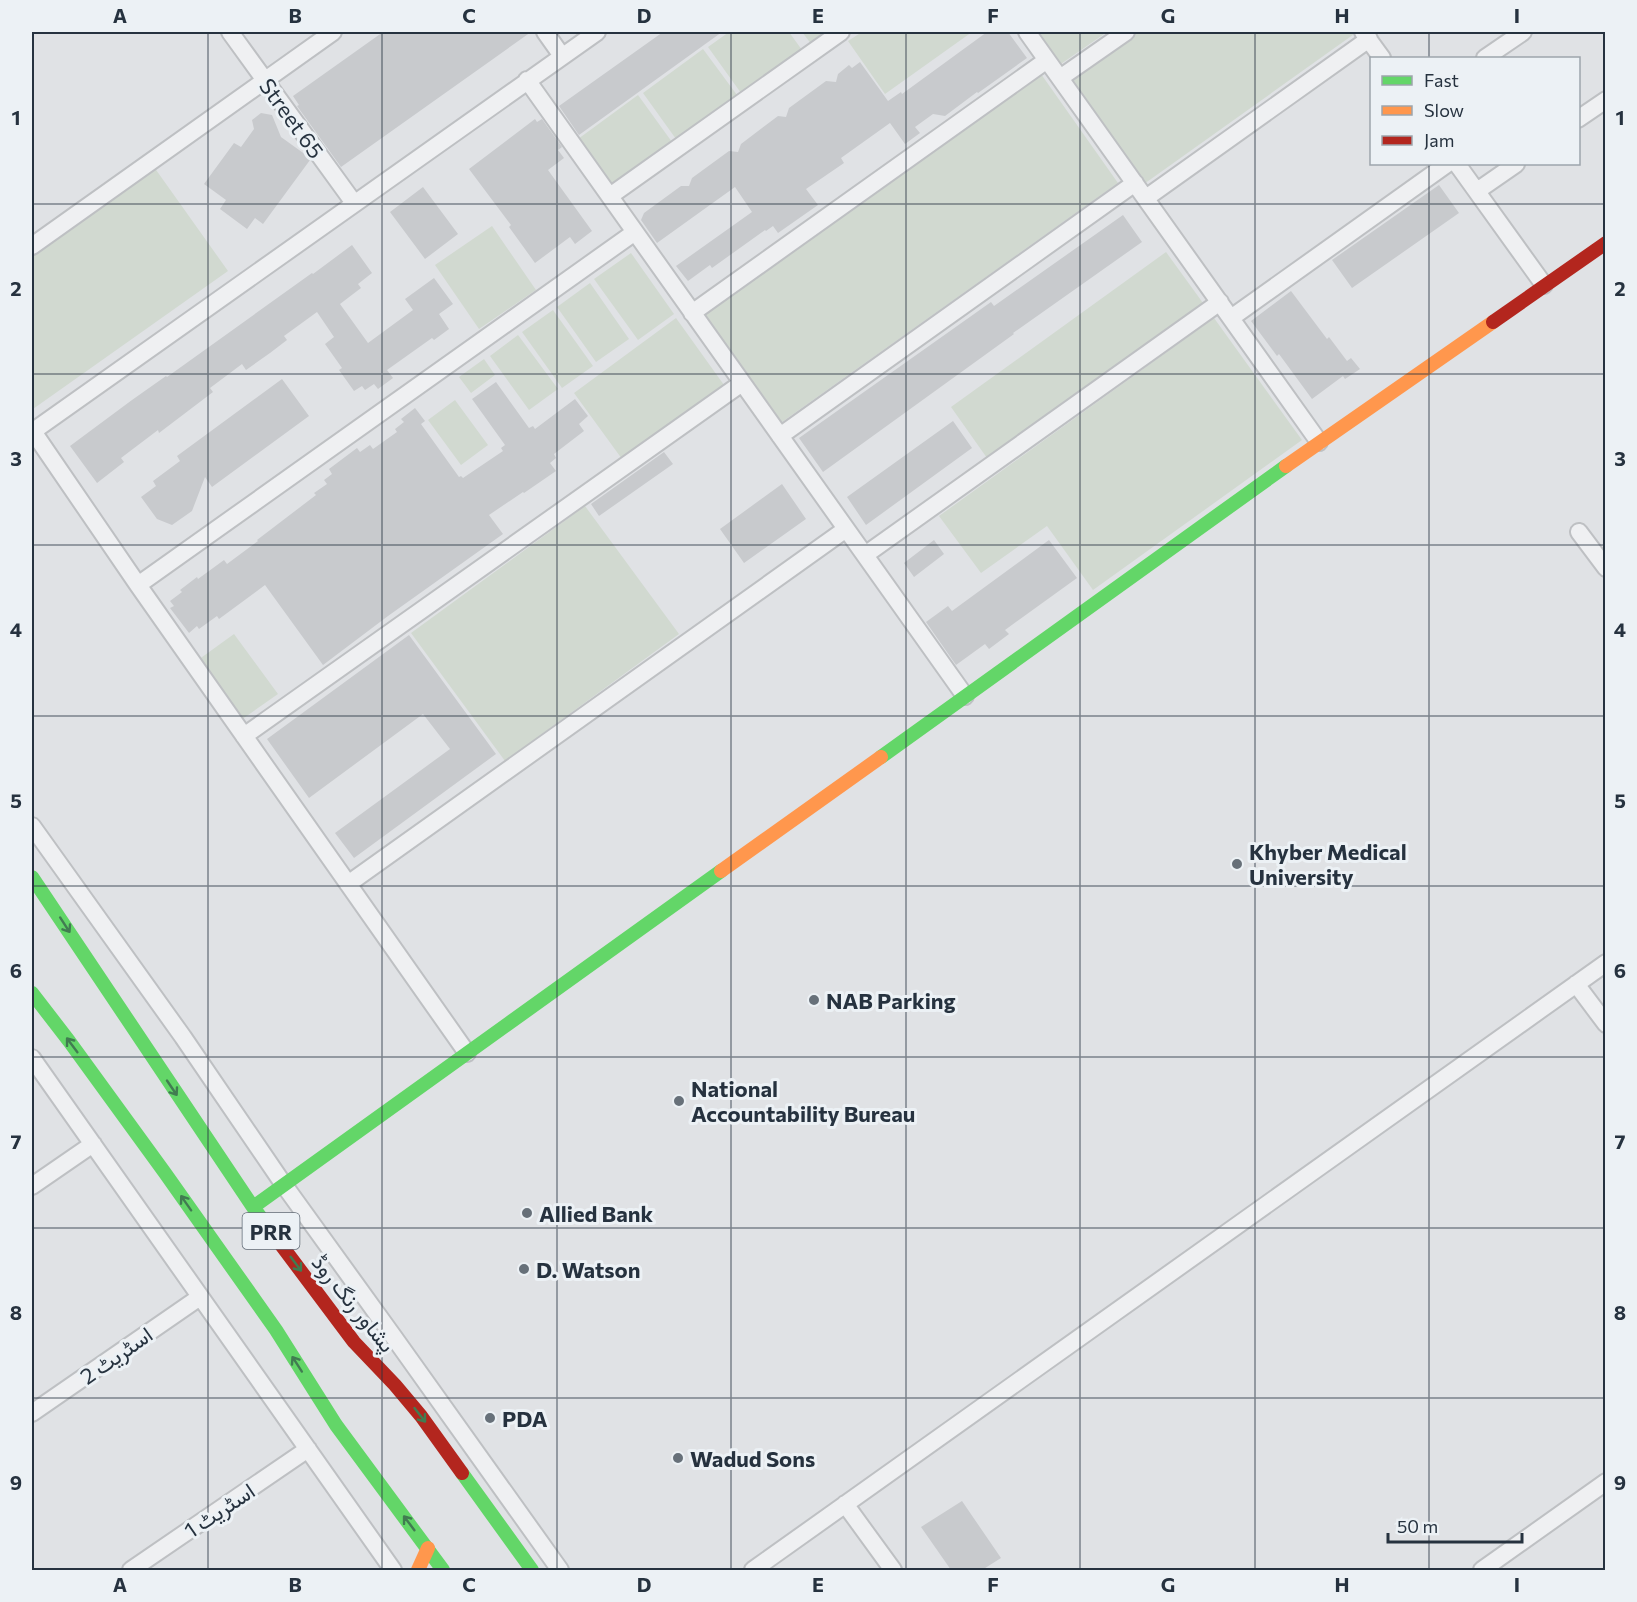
<svg xmlns="http://www.w3.org/2000/svg" width="1637" height="1602" viewBox="0 0 1637 1602" font-family="Commissioner,Vazirmatn,sans-serif">
	<style>
		.green { fill: #d1d9d0 }
		.building { fill: #c8cacd }
		.lines { fill: none; stroke-linecap: round; stroke-linejoin: round }
		.street-casing { stroke: #bec0c3; stroke-width: 20 }
		.street { stroke: #eff0f2; stroke-width: 16 }
		.fast { stroke: #63d668; stroke-width: 14 }
		.slow { stroke: #ff974d; stroke-width: 14 }
		.jam { stroke: #b3261e; stroke-width: 14 }
		.oneway { stroke: #417c51 }
		.grid { fill: none; stroke: #26323f; stroke-width: 1.5; stroke-opacity: 0.55 }
		.poi-dot { fill: #677079; stroke: #ecf1f5; stroke-width: 2 }
		.labels { text-anchor: middle; dominant-baseline: central; stroke-width: 6; stroke-linejoin: round; paint-order: stroke }
		.shield { fill: #ecf1f5; stroke: #616b76; stroke-width: 1.5 }
		.shield-label { font-size: 21px; font-weight: bold; fill: #26323f }
		.street-label { font-size: 22px; fill: #26323f; stroke: #ecf1f5 }
		.poi-label { font-size: 22px; font-weight: bold; fill: #26323f; stroke: #ecf1f5; text-anchor: start }
		.neatline { fill: none; stroke: #26323f; stroke-width: 2 }
		.grid-label { font-size: 20px; text-anchor: middle; font-weight: bold; fill: #26323f }
	</style>
	<rect width="100%" height="100%" fill="#e0e2e5"/>
	<path class="green" d="M729,32H789L802,50L741,93L708,47Z
		M802,32H830L812,45Z
		M862,32H972L885,94L848,41Z
		M1033,32H1107L1058,66Z
		M1136,32H1357L1144,184L1070,79Z
		M703,49L737,95L676,139L643,93Z
		M1041,74L1118,183L782,422L705,314Z
		M638,95L672,142L611,186L578,139Z
		M154,167L228,271L33,409L32,407V254Z
		M492,226L536,290L479,329L435,265Z
		M1166,252L1203,303L987,458L951,407Z
		M631,253L674,314L638,340L594,279Z
		M590,283L629,339L596,362L557,307Z
		M553,310L593,366L562,388L522,332Z
		M676,318L724,385L622,459L574,393Z
		M1214,318L1302,440L1093,590L1047,526L981,573L939,516Z
		M518,335L558,389L529,410L490,356Z
		M484,359L495,375L471,393L459,377Z
		M455,400L488,445L461,465L428,420Z
		M585,506L679,634L505,761L411,633Z
		M234,634L278,694L241,720L198,660Z"/>
	<path class="building" d="M383,32H531L341,167L297,106L299,105L293,96Z
		M663,32H722L579,135L559,106Z
		M987,32H1008L1027,58L978,93L977,92L945,116L933,114L915,127L920,133L905,144L890,123L841,158L844,163L806,189L818,205L778,233L773,226L766,231L765,230L712,268L710,265L688,281L676,266L752,212L735,187L657,243L641,220L644,213L681,186H689L692,178L729,151L738,152L741,144L778,116L786,117L789,108L826,81L836,82L838,74L849,65L852,68L860,62L888,101L901,92L902,94Z
		M261,113L272,115L281,137L306,155L310,160L263,224L255,218L247,229L220,209L226,200L204,184L234,143L241,147L254,129L252,120Z
		M535,119L537,122L542,119L562,147L558,150L564,158L548,170L592,231L575,244L570,237L535,263L509,227L511,225L469,169Z
		M1439,185L1459,213L1352,288L1332,260Z
		M423,187L458,234L425,259L390,212Z
		M1123,215L1142,242L1013,333L1014,334L823,472L799,438L991,302L994,306Z
		M352,245L372,273L358,284L361,288L340,304L368,343L413,310L405,299L434,278L453,304L439,314L449,329L434,340L432,338L387,370L393,378L378,389L374,384L365,390L362,386L354,391L339,370L342,368L325,344L334,337L317,312L284,336L287,340L270,353L246,370L242,364L210,388L213,392L159,433L158,430L121,458L124,462L97,483L70,446L132,400L166,376L167,377L312,273L313,274Z
		M1291,291L1327,339L1329,337L1347,361L1351,358L1360,369L1345,379L1343,376L1312,399L1279,354L1277,356L1251,321Z
		M282,379L309,416L212,487L205,477L192,511L172,525L157,519L141,497L156,486L153,481L180,461L177,456Z
		M496,382L529,428L533,426L535,429L575,399L588,416L579,424L584,431L554,454L556,458L550,463L556,471L524,493L523,492L489,515L503,534L388,616L323,665L265,585L219,619L217,616L199,629L197,626L189,633L170,608L174,606L170,601L182,592L180,590L197,577L198,579L224,560L227,564L258,541L257,540L316,495L314,493L327,484L324,480L332,474L329,469L357,448L360,452L370,445L373,449L397,432L395,429L404,422L401,419L415,408L425,421L421,424L459,477L461,476L463,478L503,451L501,448L505,445L472,399Z
		M953,421L972,448L866,525L847,497Z
		M664,452L673,464L599,516L591,504Z
		M782,484L806,519L744,563L720,529Z
		M934,540L944,554L914,577L904,563Z
		M1049,540L1077,578L1005,630L1009,634L989,649L985,644L956,665L926,622L948,606L952,611Z
		M409,635L496,754L354,858L335,833L450,749L423,714L309,798L267,739Z
		M962,1501L1001,1558L982,1570H951L921,1527Z"/>
	<g class="lines">
		<defs>
			<path id="street" d="M230,32L354,203
				M545,32L562,56
				M1027,32L1319,442
				M1363,32L1382,58
				M1485,58L1523,32
				M1060,78L1126,32
				M527,80L965,696
				M1578,119L1606,100
				M1457,164L1544,285
				M1477,191L1516,164
				M610,196L841,32
				M1146,198L1369,39
				M32,246L333,32
				M692,313L1047,60
				M1231,318L1447,164
				M32,430L138,585L467,1053
				M32,432L597,32
				M780,436L1135,183
				M1579,532L1606,568
				M865,555L1220,302
				M138,585L635,232
				M244,736L742,383
				M32,826L183,1037L284,1185L393,1336L560,1570
				M348,884L846,529
				M1576,984L1606,1024
				M32,1058L393,1570
				M32,1186L93,1144
				M32,1413L200,1297
				M845,1504L893,1570
				M131,1570L308,1449
				M753,1570L1606,963
				M1482,1570L1606,1482"/>
		</defs>
		<use href="#street" class="street-casing"/>
		<use href="#street" class="street"/>
		<path class="fast" d="M881,757L1286,466
			M32,877L253,1207L273,1234
			M32,993L69,1041L165,1173L276,1330L336,1425L443,1570
			M253,1207L721,871
			M462,1473L532,1570"/>
		<path class="slow" d="M1286,466L1493,322
			M721,871L881,757
			M418,1570L428,1548"/>
		<path class="jam" d="M1493,322L1606,243
			M273,1234L354,1342L395,1385L421,1416L462,1473"/>
	</g>
	<defs><path id="oneway-shaft" d="M-6 0H5M1.5-3L5.5 0L1.5 3" fill="none" stroke-width="1.6" stroke-linecap="round" stroke-linejoin="round" transform="scale(1.5)"/></defs>
	<g class="oneway">
		<use href="#oneway-shaft" transform="translate(65 925) rotate(57)"/>
		<use href="#oneway-shaft" transform="translate(72 1045) rotate(-127)"/>
		<use href="#oneway-shaft" transform="translate(172 1088) rotate(56)"/>
		<use href="#oneway-shaft" transform="translate(186 1203) rotate(-125)"/>
		<use href="#oneway-shaft" transform="translate(296 1264) rotate(53)"/>
		<use href="#oneway-shaft" transform="translate(297 1364) rotate(-123)"/>
		<use href="#oneway-shaft" transform="translate(420 1415) rotate(52)"/>
		<use href="#oneway-shaft" transform="translate(409 1523) rotate(-127)"/>
	</g>
	<path class="grid" d="M208,32V1570M382,32V1570M557,32V1570M731,32V1570M906,32V1570M1080,32V1570M1255,32V1570M1429,32V58M1429,164V1570M32,204H1606M32,374H1606M32,545H1606M32,716H1606M32,886H1606M32,1057H1606M32,1228H1606M32,1398H1606"/>
	<g class="poi-dot">
		<circle cx="1237" cy="864" r="6"/>
		<circle cx="814" cy="1000" r="6"/>
		<circle cx="679" cy="1101" r="6"/>
		<circle cx="527" cy="1213" r="6"/>
		<circle cx="524" cy="1269" r="6"/>
		<circle cx="490" cy="1418" r="6"/>
		<circle cx="678" cy="1458" r="6"/>
	</g>
	<g class="labels">
		<rect class="shield" x="242.5" y="1213" width="57" height="36" rx="4.5"/>
		<g class="shield-label">
			<text x="271" y="1231">PRR</text>
		</g>
		<g class="street-label">
			<text transform="translate(292 118) rotate(54)">Street 65</text>
			<text transform="translate(354 1303) rotate(51)">پشاور رنگ روڈ</text>
			<text transform="translate(116 1355) rotate(-35)">اسٹریٹ 2</text>
			<text transform="translate(219 1510) rotate(-34)">اسٹریٹ 1</text>
		</g>
		<g class="poi-label">
			<text x="1249" y="851">Khyber Medical<tspan x="1249" dy="25">University</tspan></text>
			<text x="826" y="1000">NAB Parking</text>
			<text x="691" y="1088">National<tspan x="691" dy="25">Accountability Bureau</tspan></text>
			<text x="539" y="1213">Allied Bank</text>
			<text x="536" y="1269">D. Watson</text>
			<text x="502" y="1418">PDA</text>
			<text x="690" y="1458">Wadud Sons</text>
		</g>
	</g>
	<rect width="1637" height="1602" fill="none" stroke="#ecf1f5" stroke-width="66"/>
	<rect x="1370" y="57" width="210" height="108" fill="#ecf1f5" stroke="#9da5ac" stroke-width="1.5"/>
	<rect x="1382" y="76" width="30" height="9" fill="#63d668" stroke="#9da5ac" stroke-width="1.5"/>
	<text x="1424" y="87" font-size="18" fill="#26323f">Fast</text>
	<rect x="1382" y="106" width="30" height="9" fill="#ff974d" stroke="#9da5ac" stroke-width="1.5"/>
	<text x="1424" y="117" font-size="18" fill="#26323f">Slow</text>
	<rect x="1382" y="136" width="30" height="9" fill="#b3261e" stroke="#9da5ac" stroke-width="1.5"/>
	<text x="1424" y="147" font-size="18" fill="#26323f">Jam</text>
	<path d="M1388 1533v9h134v-9" fill="none" stroke="#26323f" stroke-width="3"/>
	<text x="1397" y="1533" font-size="18" fill="#26323f" stroke="#ecf1f5" stroke-width="4.5" paint-order="stroke">50 m</text>
	<rect x="33" y="33" width="1571" height="1536" class="neatline"/>
	<g class="grid-label">
		<text x="120" y="23">A</text>
		<text x="295" y="23">B</text>
		<text x="469" y="23">C</text>
		<text x="644" y="23">D</text>
		<text x="818" y="23">E</text>
		<text x="993" y="23">F</text>
		<text x="1168" y="23">G</text>
		<text x="1342" y="23">H</text>
		<text x="1517" y="23">I</text>
		<text x="16" y="125">1</text>
		<text x="1620" y="125">1</text>
		<text x="16" y="296">2</text>
		<text x="1620" y="296">2</text>
		<text x="16" y="466">3</text>
		<text x="1620" y="466">3</text>
		<text x="16" y="637">4</text>
		<text x="1620" y="637">4</text>
		<text x="16" y="808">5</text>
		<text x="1620" y="808">5</text>
		<text x="16" y="978">6</text>
		<text x="1620" y="978">6</text>
		<text x="16" y="1149">7</text>
		<text x="1620" y="1149">7</text>
		<text x="16" y="1320">8</text>
		<text x="1620" y="1320">8</text>
		<text x="16" y="1490">9</text>
		<text x="1620" y="1490">9</text>
		<text x="120" y="1592">A</text>
		<text x="295" y="1592">B</text>
		<text x="469" y="1592">C</text>
		<text x="644" y="1592">D</text>
		<text x="818" y="1592">E</text>
		<text x="993" y="1592">F</text>
		<text x="1168" y="1592">G</text>
		<text x="1342" y="1592">H</text>
		<text x="1517" y="1592">I</text>
	</g>
</svg>
